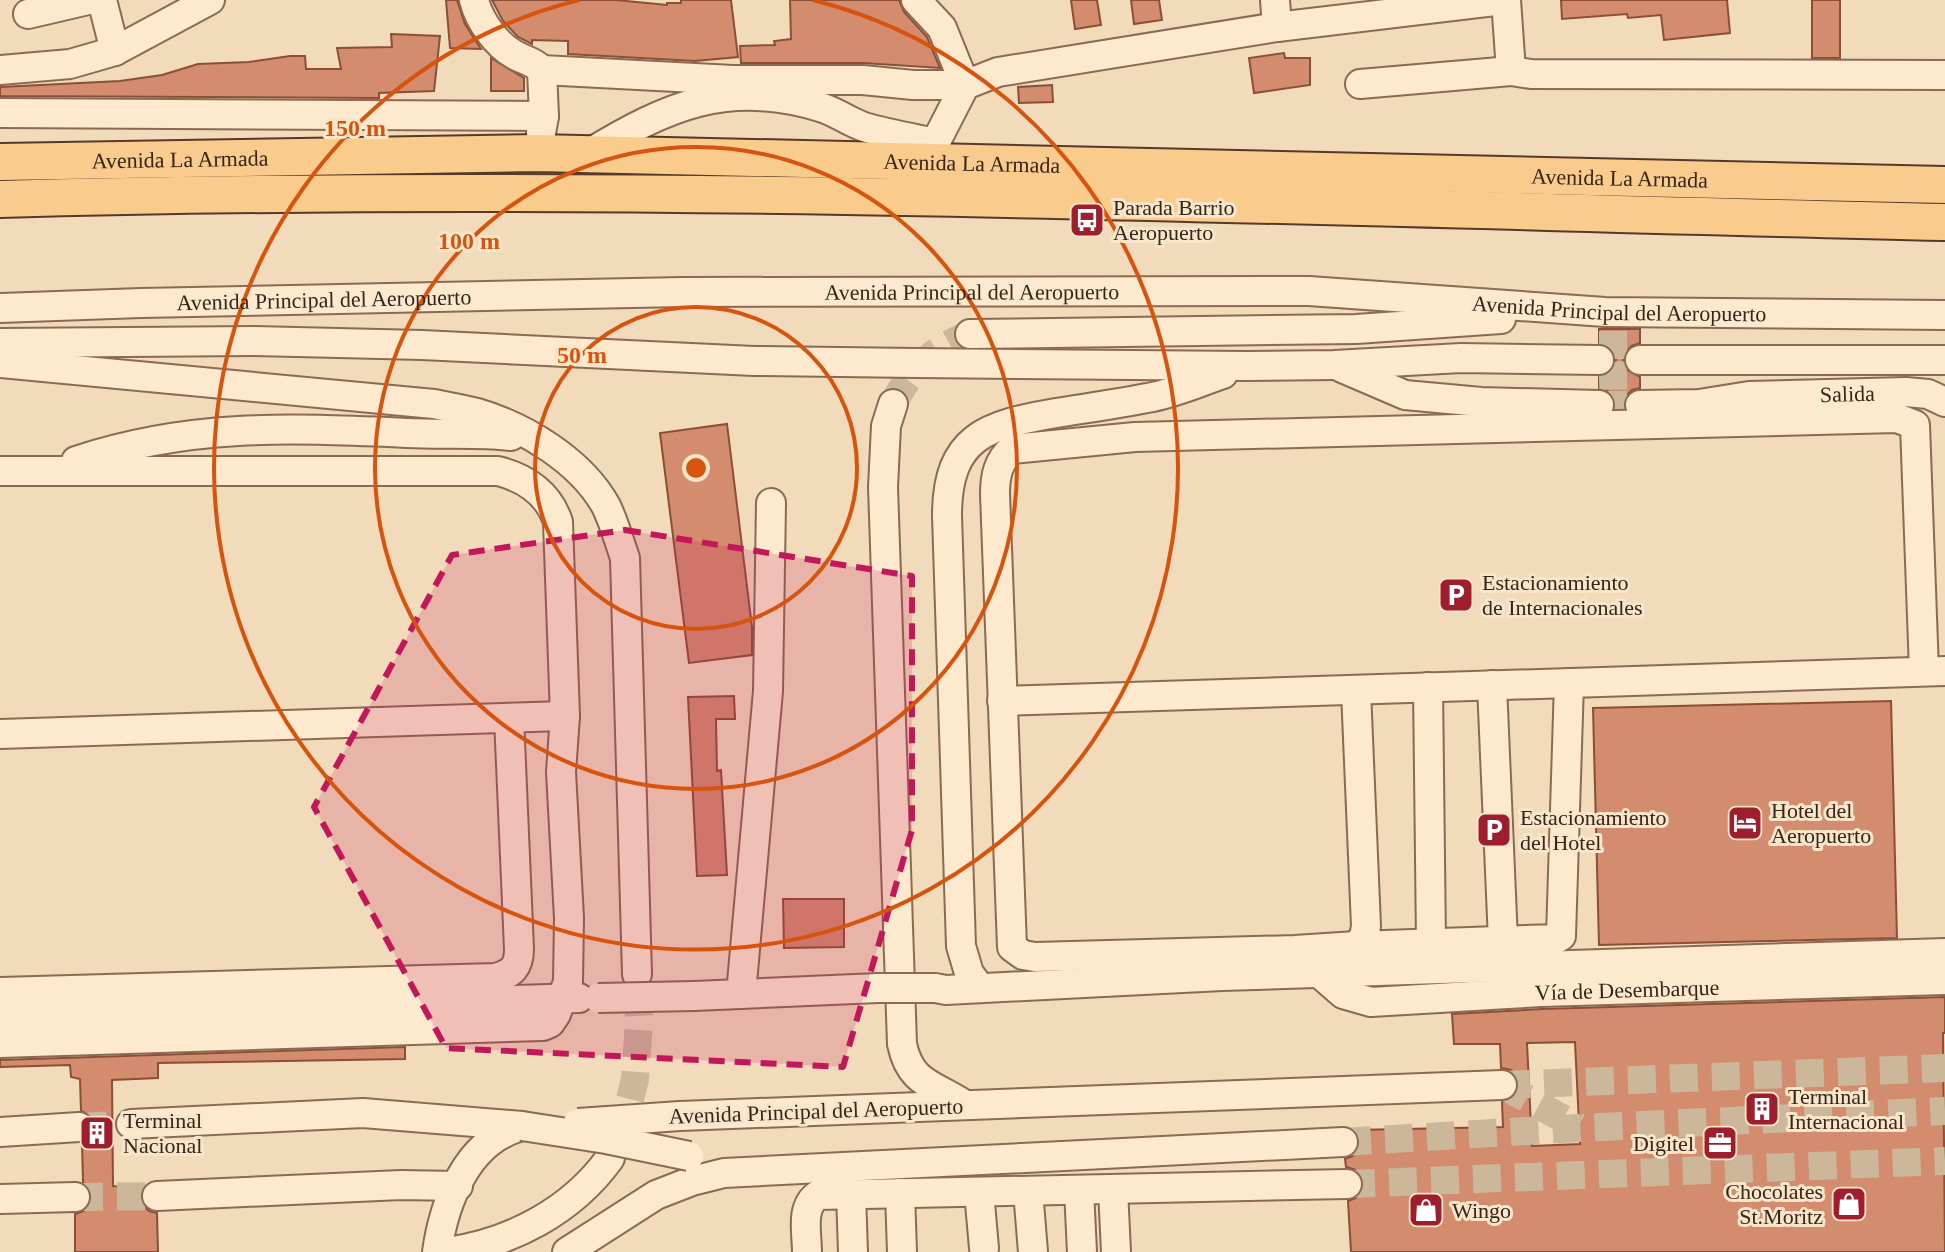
<svg xmlns="http://www.w3.org/2000/svg" width="1945" height="1252" viewBox="0 0 1945 1252" font-family="'Times New Roman',serif">
	<style>
		.building { fill: #d38c6d; stroke: #8b4f37; stroke-width: 2; fill-rule: evenodd }
		.lines { fill: none; stroke-linecap: round; stroke-linejoin: round }
		.minor-tunnel { stroke: #ccb79b; stroke-width: 28; stroke-dasharray: 28 14; stroke-linecap: butt }
		.minor-casing { stroke: #8a6a53; stroke-width: 32 }
		.major-casing { stroke: #563929; stroke-width: 40 }
		.minor { stroke: #fce9ce; stroke-width: 28 }
		.major { stroke: #f9cc8e; stroke-width: 36 }
		.minor-bridge-casing { stroke: #8a6a53; stroke-width: 32; stroke-linecap: butt }
		.minor-bridge { stroke: #fce9ce; stroke-width: 28 }
		.marked { fill: #c2185b; fill-opacity: 0.2; stroke: #c2185b; stroke-width: 6; stroke-dasharray: 16 10; stroke-linejoin: round }
		.ring { fill: none; stroke: #d6540d; stroke-width: 4 }
		.labels { text-anchor: middle; dominant-baseline: central; stroke-width: 6; stroke-linejoin: round; paint-order: stroke }
		.street-label { font-size: 22px; fill: #37251a; stroke: #f8e6cb }
		.poi-label { font-size: 22px; fill: #37251a; stroke: #f8e6cb; text-anchor: start }
		.centre { fill: #d6540d; stroke: #f8e6cb; stroke-width: 4 }
		.ring-label { font-size: 24px; text-anchor: middle; font-weight: bold; fill: #d6540d; stroke: #f8e6cb; stroke-width: 6; stroke-linejoin: round; paint-order: stroke }
	</style>
	<rect width="100%" height="100%" fill="#f1dbbb"/>
	<path class="building" d="M446,0H457L465,24L481,49L450,48Z
		M492,0H616L667,5V3H681V0H731L738,57L695,61L568,54V41L532,40V44L518,37L503,21Z
		M790,0H899L904,12L927,37L940,68L863,63H741L740,46L775,45L774,41L791,39Z
		M1071,0H1097L1101,25L1075,29Z
		M1131,0H1159L1162,20L1134,24Z
		M1561,0H1727L1730,33L1664,40L1661,15L1628,18L1627,14L1562,19Z
		M1812,0H1840V58H1812Z
		M391,34L440,36L434,91L379,93V98L0,96V87L120,81L162,75L198,64L249,62L290,56H305L306,69H341L337,48L392,47Z
		M1284,53L1285,58H1310V85L1254,93L1249,58Z
		M491,58L524,78V91H491Z
		M1052,85L1053,102L1019,103L1018,87Z
		M1599,329H1640V343L1631,346L1623,359L1626,369L1640,377V388L1632,390L1626,396L1624,408H1615L1613,396L1607,390L1599,388V377L1613,369L1616,359L1608,346L1599,343Z
		M727,424L752,627V655L689,663L660,433Z
		M734,696L735,719H716L717,771L721,770L727,875L697,876L688,697Z
		M1891,701L1897,938L1599,945L1593,708Z
		M783,899H844V947L784,948Z
		M1945,997V1033H1943L1945,1252H1351L1348,1201L1356,1198L1364,1184L1362,1176L1356,1170L1346,1167L1345,1159L1353,1156L1358,1149L1360,1140L1354,1130L1503,1127L1502,1102L1510,1100L1517,1094L1519,1085L1517,1077L1511,1070L1501,1068L1500,1044H1454L1452,1014L1542,1009ZM1575,1042L1580,1144L1532,1146L1527,1043Z
		M405,1047V1059L158,1063V1078L112,1080L113,1186L143,1187L140,1196L142,1204L149,1211L157,1213L158,1252H75V1214L84,1211L92,1197L90,1189L83,1182L82,1143L94,1135L96,1127L93,1117L81,1111L80,1079L71,1077L70,1065L0,1067V1060Z"/>
	<g class="lines">
		<path class="minor-tunnel" d="M1599,345H1640
			M1599,376L1640,375
			M893,404C913,366 931,351 970,334
			M1599,405H1640
			M1502,1085L1945,1068
			M1502,1085L1578,1127
			M79,1127L131,1124
			M620,1140L635,1079L639,1022L637,976
			M1343,1142L1578,1128L1945,1111
			M1347,1184L1945,1161
			M75,1197L157,1196"/>
		<defs>
			<g id="minor">
				<path d="M102,0L115,51"/>
				<path d="M474,0C479,20 496,45 515,55C526,61 533,61 542,70L544,116L541,133"/>
				<path d="M1275,0L1277,27"/>
				<path d="M1506,0L1511,71L1531,74L1945,75"/>
				<path d="M28,14L88,0"/>
				<path d="M0,70L70,64L115,51L210,0"/>
				<path d="M542,70L733,80H863L913,85H965L942,28L916,0"/>
				<path d="M1360,84L1511,71"/>
				<path d="M0,113L544,116"/>
				<path d="M588,154C667,106 727,79 820,107C835,111 849,122 864,127C888,134 912,138 936,143"/>
				<path d="M925,177L926,161L965,85L998,72L1277,27L1503,0"/>
				<path id="s1" d="M0,308L141,303L683,292L1309,291L1605,312L1945,315"/>
				<path d="M970,334L1356,329L1501,319"/>
				<path d="M0,343L254,341L422,345L754,361L916,363L1247,366L1334,365L1461,358L1599,360"/>
				<path d="M1640,360H1945"/>
				<path d="M0,363L434,404C448,407 463,409 477,413C525,427 581,461 606,506C614,522 619,541 625,558L637,974"/>
				<path d="M1342,368L1405,395L1481,402L1599,405"/>
				<path d="M893,404L886,426L883,487L902,1044C910,1083 932,1084 962,1103"/>
				<path id="s2" d="M1640,405L1699,404L1749,396L1906,392L1928,394L1945,402"/>
				<path d="M76,461C189,423 291,428 407,433C442,435 476,432 511,436"/>
				<path d="M0,471H498C526,478 549,494 558,522L565,716L561,772L569,918L568,982L556,1014L550,1023L543,1026L0,1043"/>
				<path d="M1492,685L1503,941"/>
				<path d="M1428,687L1431,943"/>
				<path d="M1356,691L1366,926L1364,937L1356,946L1295,950L1035,957L1023,955L1012,947L995,494C995,476 998,461 1012,449L1135,437L1897,418L1915,425L1924,671"/>
				<path d="M1002,701L1945,671"/>
				<path d="M0,734L565,716"/>
				<path d="M1356,946L1556,939L1561,936L1569,683"/>
				<path id="s3" d="M1320,974L1343,994L1371,1002L1541,992L1945,980"/>
				<path d="M935,988L946,990L1222,976L1945,953"/>
				<path d="M980,988L969,973L961,946L947,516C947,436 987,425 1056,413C1087,408 1117,404 1147,398C1173,394 1199,382 1223,374"/>
				<path d="M0,992L495,978C512,974 519,967 519,949L509,718"/>
				<path d="M741,994L768,691L771,503"/>
				<path d="M694,996L878,988"/>
				<path d="M0,1016L579,998"/>
				<path d="M680,1116L1502,1085"/>
				<path d="M131,1124L363,1113L522,1126"/>
				<path d="M0,1132L79,1127"/>
				<path d="M1113,1189L1116,1252"/>
				<path d="M1079,1190L1082,1252"/>
				<path d="M1028,1191L1033,1252"/>
				<path d="M979,1192L984,1248"/>
				<path d="M900,1193L902,1252"/>
				<path d="M851,1194L853,1252"/>
				<path d="M157,1196L401,1185L458,1186"/>
				<path d="M0,1199L75,1197"/>
				<path d="M437,1252C444,1202 467,1142 519,1127"/>
				<path d="M447,1252C511,1243 572,1211 610,1158"/>
				<path d="M567,1252L656,1195L692,1181L724,1173L1343,1142"/>
				<path d="M807,1252C807,1233 800,1207 818,1195L1347,1184"/>
			</g>
			<g id="major">
				<path id="s4" d="M0,162L537,153L1945,185"/>
				<path d="M0,199C648,181 1297,207 1945,222"/>
			</g>
		</defs>
		<use href="#minor" class="minor-casing"/>
		<use href="#major" class="major-casing"/>
		<use href="#minor" class="minor"/>
		<use href="#major" class="major"/>
		<defs>
			<path id="minor-bridge" d="M878,988H935
				M598,998L694,996
				M578,1123L680,1116
				M522,1126L606,1139L689,1156"/>
		</defs>
		<use href="#minor-bridge" class="minor-bridge-casing"/>
		<use href="#minor-bridge" class="minor-bridge"/>
	</g>
	<path class="marked" d="M625,530L912,576V830L843,1067L446,1048L314,807L452,555Z"/>
	<g class="ring">
		<circle cx="696" cy="468" r="161"/>
		<circle cx="696" cy="468" r="321"/>
		<path d="M813 0A482 482 0 1 1 579 0"/>
	</g>
	<defs>
		<symbol id="bus-square" viewBox="-11 -11 22 22"><rect x="-9" y="-9" width="18" height="18" rx="4" fill="#9e1e2e" stroke="#f8e6cb"/><path d="M-5-6H5V4H4V6H2V4H-2V6H-4V4H-5ZM-3.5-4V0h7V-4ZM-3.5 1.2v1.5H-2V1.2ZM2 1.2v1.5H3.5V1.2Z" fill="#fff"/></symbol>
		<symbol id="parking-square" viewBox="-11 -11 22 22"><rect x="-9" y="-9" width="18" height="18" rx="4" fill="#9e1e2e" stroke="#f8e6cb"/><path d="M-3.5-5.5H1a3.5 3.5 0 0 1 0 7H-1V5.5H-3.5ZM-1-3.4V-.6H.8a1.4 1.4 0 0 0 0-2.8Z" fill="#fff"/></symbol>
		<symbol id="hotel-square" viewBox="-11 -11 22 22"><rect x="-9" y="-9" width="18" height="18" rx="4" fill="#9e1e2e" stroke="#f8e6cb"/><path d="M-6-4.5h1.5V1H6V5H4.5V3h-9V5H-6ZM-4 0a1.8 1.8 0 1 1 3.6 0ZM.5 0V-2.5h3Q6-2.5 6 0Z" fill="#fff"/></symbol>
		<symbol id="building-square" viewBox="-11 -11 22 22"><rect x="-9" y="-9" width="18" height="18" rx="4" fill="#9e1e2e" stroke="#f8e6cb"/><path d="M-4-6H4V6H1V3H-1V6H-4ZM-2.5-4.3h1.7v1.8h-1.7ZM.8-4.3h1.7v1.8H.8ZM-2.5-1h1.7V.8h-1.7ZM.8-1h1.7V.8H.8Z" fill="#fff"/></symbol>
		<symbol id="office-square" viewBox="-11 -11 22 22"><rect x="-9" y="-9" width="18" height="18" rx="4" fill="#9e1e2e" stroke="#f8e6cb"/><path d="M-6-3h4V-5.5h4V-3h4V5H-6ZM-1-4.5V-3h2v-1.5ZM-6 0V1H6V0Z" fill="#fff"/></symbol>
		<symbol id="shop-square" viewBox="-11 -11 22 22"><rect x="-9" y="-9" width="18" height="18" rx="4" fill="#9e1e2e" stroke="#f8e6cb"/><path d="M-5-2.5h2.3a2.7 3.5 0 0 1 5.4 0H5L5.5 6h-11ZM-1.5-2.5h3a1.5 2.3 0 0 0-3 0Z" fill="#fff"/></symbol>
	</defs>
	<g fill-rule="evenodd">
		<use href="#bus-square" x="1067" y="200" width="40" height="40"/>
		<use href="#parking-square" x="1436" y="575" width="40" height="40"/>
		<use href="#hotel-square" x="1725" y="803" width="40" height="40"/>
		<use href="#parking-square" x="1474" y="810" width="40" height="40"/>
		<use href="#building-square" x="1742" y="1089" width="40" height="40"/>
		<use href="#building-square" x="77" y="1113" width="40" height="40"/>
		<use href="#office-square" x="1700" y="1123" width="40" height="40"/>
		<use href="#shop-square" x="1829" y="1184" width="40" height="40"/>
		<use href="#shop-square" x="1406" y="1190" width="40" height="40"/>
	</g>
	<g class="labels">
		<g class="street-label">
			<text stroke="none"><textPath href="#s4" startOffset="180">Avenida La Armada</textPath></text>
			<text stroke="none"><textPath href="#s4" startOffset="972">Avenida La Armada</textPath></text>
			<text stroke="none"><textPath href="#s4" startOffset="1620">Avenida La Armada</textPath></text>
			<text stroke="none"><textPath href="#s1" startOffset="972">Avenida Principal del Aeropuerto</textPath></text>
			<text stroke="none"><textPath href="#s1" startOffset="324">Avenida Principal del Aeropuerto</textPath></text>
			<text stroke="none"><textPath href="#s1" startOffset="1620">Avenida Principal del Aeropuerto</textPath></text>
			<text stroke="none"><textPath href="#s2" startOffset="208">Salida</textPath></text>
			<text stroke="none"><textPath href="#s3" startOffset="316">Vía de Desembarque</textPath></text>
			<text transform="translate(816 1111) rotate(-2)">Avenida Principal del Aeropuerto</text>
		</g>
		<g class="poi-label">
			<text x="1113" y="207">Parada Barrio<tspan x="1113" dy="25">Aeropuerto</tspan></text>
			<text x="1482" y="582">Estacionamiento<tspan x="1482" dy="25">de Internacionales</tspan></text>
			<text x="1771" y="810">Hotel del<tspan x="1771" dy="25">Aeropuerto</tspan></text>
			<text x="1520" y="817">Estacionamiento<tspan x="1520" dy="25">del Hotel</tspan></text>
			<text x="1788" y="1096">Terminal<tspan x="1788" dy="25">Internacional</tspan></text>
			<text x="123" y="1120">Terminal<tspan x="123" dy="25">Nacional</tspan></text>
			<text x="1694" y="1143" text-anchor="end">Digitel</text>
			<text x="1823" y="1191" text-anchor="end">Chocolates<tspan x="1823" dy="25">St.Moritz</tspan></text>
			<text x="1452" y="1210">Wingo</text>
		</g>
	</g>
	<circle cx="696" cy="468" r="12" class="centre"/>
	<g class="ring-label">
		<text x="355" y="136">150 m</text>
		<text x="469" y="249">100 m</text>
		<text x="582" y="363">50 m</text>
	</g>
</svg>
